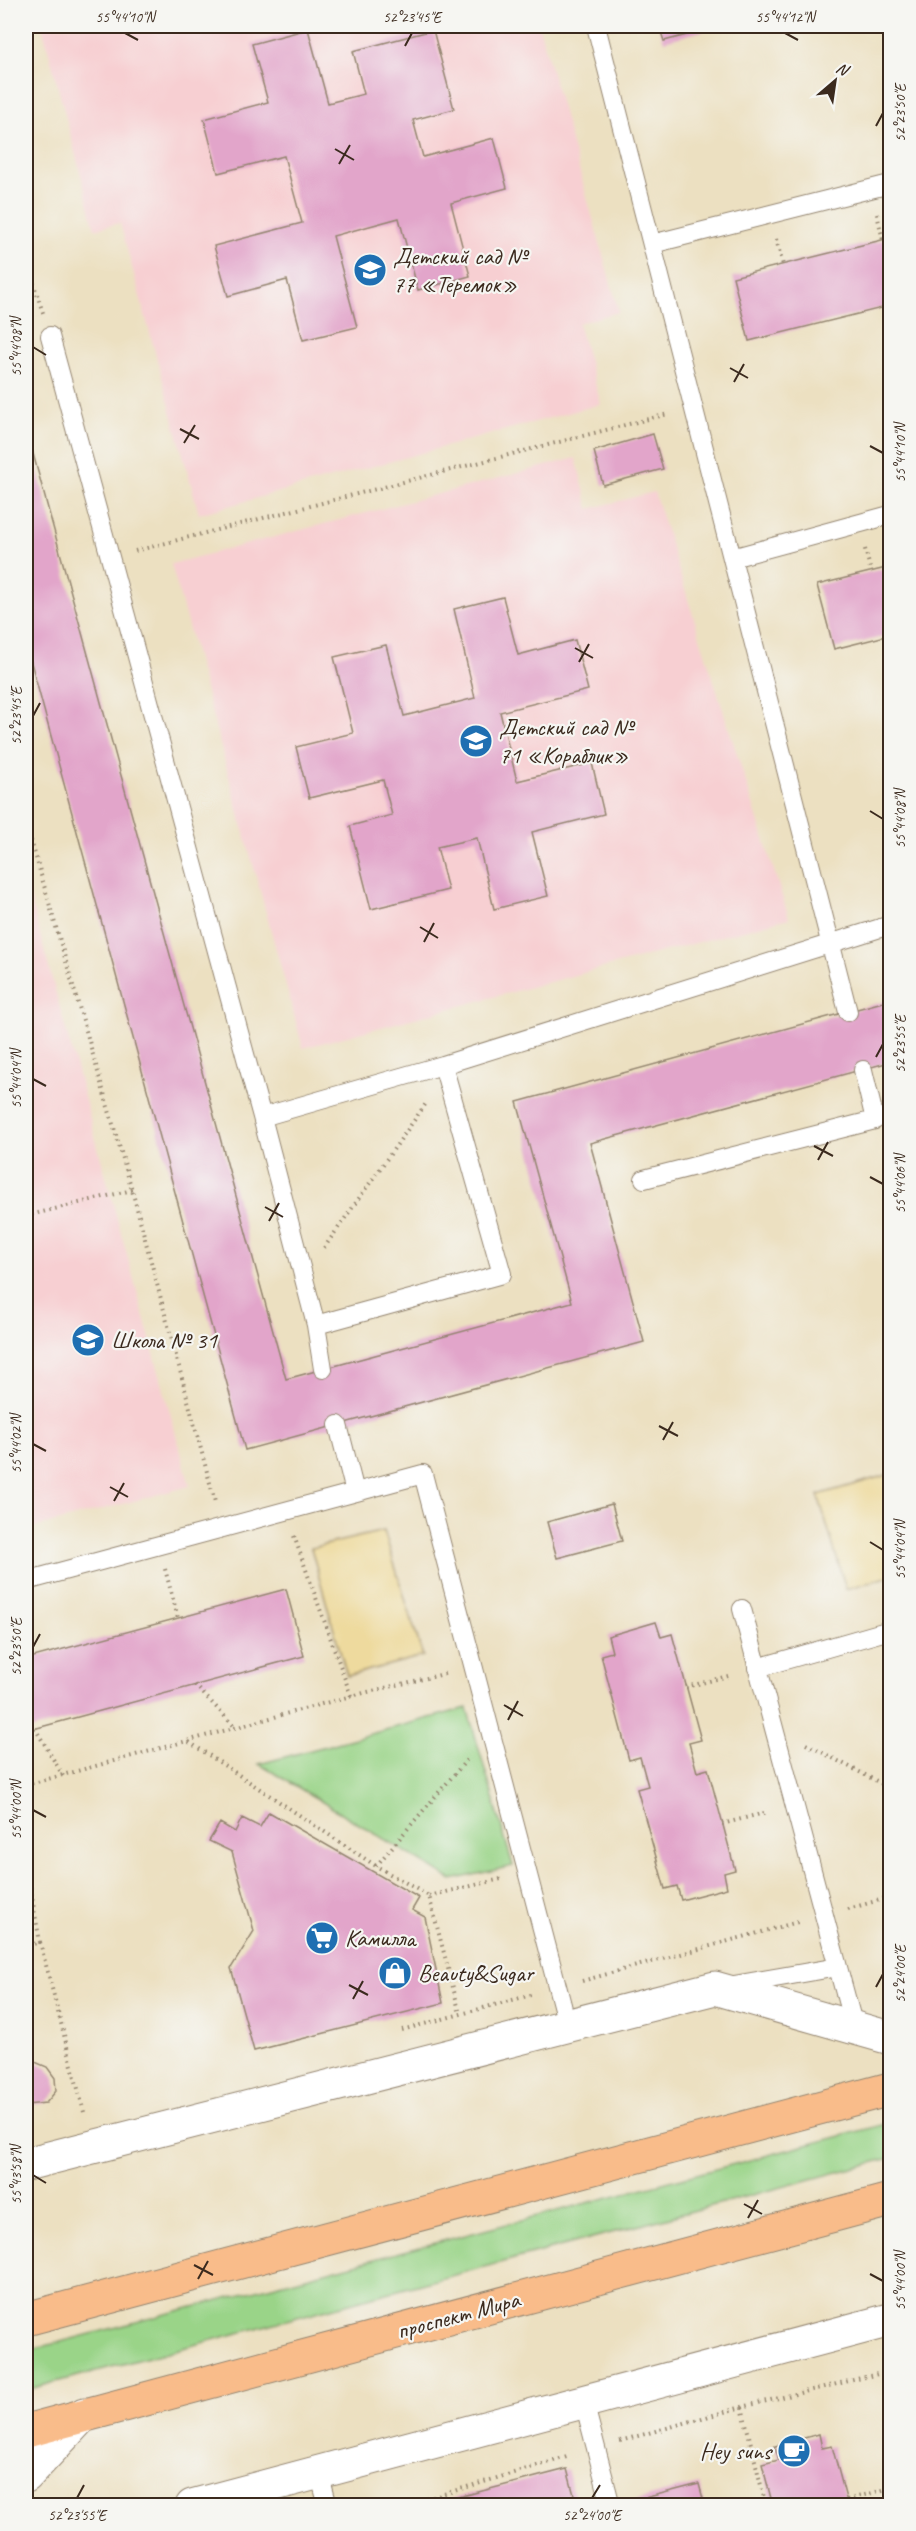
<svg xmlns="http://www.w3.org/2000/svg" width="916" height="2531" viewBox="0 0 916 2531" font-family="Caveat,sans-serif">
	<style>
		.built { fill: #f7cfd2 }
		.green { fill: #9ad488; stroke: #6a7f53; stroke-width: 1.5 }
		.sand { fill: #eeda9e; stroke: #94825e; stroke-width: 1.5 }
		.building { fill: #e2a5ca }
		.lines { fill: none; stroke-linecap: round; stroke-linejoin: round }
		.lane-casing { stroke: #948570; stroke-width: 20 }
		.street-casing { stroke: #948570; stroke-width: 35 }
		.primary-casing { stroke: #948570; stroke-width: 35 }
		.path { stroke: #948570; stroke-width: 4; stroke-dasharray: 1.5 4.5; stroke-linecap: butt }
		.lane { stroke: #fff; stroke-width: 18 }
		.street { stroke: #fff; stroke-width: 33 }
		.primary { stroke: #f9bc8a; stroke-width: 33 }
		.ticks { fill: none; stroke: #3b2a1e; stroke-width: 2 }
		.labels { text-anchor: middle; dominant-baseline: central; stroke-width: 4.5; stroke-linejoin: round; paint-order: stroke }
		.poi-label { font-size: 24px; fill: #3b2a1e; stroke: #f6f6f2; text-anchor: start }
		.street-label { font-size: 24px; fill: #3b2a1e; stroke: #f6f6f2 }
		.neatline { fill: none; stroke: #3b2a1e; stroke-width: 2 }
		.ticks-label { font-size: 15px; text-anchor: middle; fill: #3b2a1e }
	</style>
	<rect width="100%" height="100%" fill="#f6f6f2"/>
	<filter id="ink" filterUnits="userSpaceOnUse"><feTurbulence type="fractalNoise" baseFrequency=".0167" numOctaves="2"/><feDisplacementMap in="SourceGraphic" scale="12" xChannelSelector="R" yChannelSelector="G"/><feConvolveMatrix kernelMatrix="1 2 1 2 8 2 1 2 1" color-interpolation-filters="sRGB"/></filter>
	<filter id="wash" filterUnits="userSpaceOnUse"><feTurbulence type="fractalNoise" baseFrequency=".008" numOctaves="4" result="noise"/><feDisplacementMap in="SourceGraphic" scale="24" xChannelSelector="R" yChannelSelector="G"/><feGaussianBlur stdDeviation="1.35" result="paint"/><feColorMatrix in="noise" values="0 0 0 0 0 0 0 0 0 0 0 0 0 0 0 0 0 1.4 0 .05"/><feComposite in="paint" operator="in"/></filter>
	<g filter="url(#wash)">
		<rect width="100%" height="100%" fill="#ece0c1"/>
		<path class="built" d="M42,26H539L619,312L578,323L601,404L199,514L120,223L95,229Z
			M576,458L589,509L654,492L789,918L303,1048L171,564Z
			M26,883L190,1486L26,1530Z"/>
		<path class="green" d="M467,1708L513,1866L452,1880L259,1764Z
			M890,2123V2158L26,2390V2351Z"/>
		<path class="sand" d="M890,1474V1576L846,1589L818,1495Z
			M384,1531L423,1656L347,1676L311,1548Z"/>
		<g id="blocks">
			<path class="building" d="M659,26H721L664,41Z
				M308,29L328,103L364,94L353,51L433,30L454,109L413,120L423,157L494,138L507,188L451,203L470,276L418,290L399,218L333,236L357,327L303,340L287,280L228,296L214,246L302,223L284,156L218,173L204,119L268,102L252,44Z
				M890,238V306L749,341L733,277Z
				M26,428L286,1379L572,1302L517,1102L890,1000V1062L590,1143L644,1342L245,1450L26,644Z
				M653,434L663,469L603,485L594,451Z
				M890,567V635L834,649L817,585Z
				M503,597L518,655L575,640L588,690L500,712L517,781L592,763L604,814L532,832L548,896L494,909L477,838L437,847L448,890L371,909L350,826L392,815L383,780L309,798L296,747L353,733L334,657L386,645L404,716L475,698L454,609Z
				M612,1504L622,1541L557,1558L547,1522Z
				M286,1589L304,1656L26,1731V1659Z
				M656,1622L661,1637L672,1634L701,1740L689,1743L697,1772L708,1769L735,1870L724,1873L727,1888L681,1900L677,1886L665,1889L637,1789L648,1786L640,1757L629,1760L601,1655L612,1652L608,1636Z
				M269,1812L419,1898L412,1910L425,1917L443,2003L254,2051L231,1968L254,1931L232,1852L209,1841L220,1823L235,1832L242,1818L260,1827Z
				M31,2045L35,2062L47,2067L55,2078L56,2091L46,2103L26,2105V2047Z
				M819,2434L822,2448L832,2446L848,2506H773L762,2464L779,2460L775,2446Z
				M567,2469L577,2506H429L428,2505Z
				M699,2484L705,2506H629V2502Z"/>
		</g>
	</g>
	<g filter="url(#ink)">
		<use href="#blocks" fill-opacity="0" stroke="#948570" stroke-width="1.5"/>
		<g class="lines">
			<defs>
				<path id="lane" d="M596,26L848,1012
					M652,244L890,184
					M50,336L262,1117L443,1065L890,925
					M732,558L890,515
					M262,1117L316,1325L502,1274L443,1065
					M644,1179L875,1120L863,1070
					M316,1325L323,1369
					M338,1425L355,1492
					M26,1581L423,1474L567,2024
					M742,1609L854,2027
					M757,1668L890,1630
					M728,1986L838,1967
					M584,2402L611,2506
					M319,2473L328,2506"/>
				<path id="street" d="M26,2164L715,1988L890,2038
					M26,2476L84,2414
					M192,2506L890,2320"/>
				<path id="primary" d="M26,2319L890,2089
					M26,2431L890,2200"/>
			</defs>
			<use href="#lane" class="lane-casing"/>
			<use href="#street" class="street-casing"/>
			<use href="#primary" class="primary-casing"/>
			<path class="path" d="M877,214L883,240
				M776,239L783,265
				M26,260L43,313
				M865,549L871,572
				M135,551L668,414
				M26,823L132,1190L215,1502
				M26,1216L132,1190
				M324,1248L427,1102
				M294,1536L351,1696
				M165,1569L178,1618
				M195,1685L235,1727
				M686,1687L732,1675
				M35,1728L63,1776
				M189,1742L376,1866L429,1896L460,2014
				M806,1744L890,1788
				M26,1785L351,1696L448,1673
				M722,1824L768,1812
				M26,1864L40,1942L26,1946
				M376,1866L469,1757
				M429,1896L501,1879
				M848,1909L890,1897
				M40,1942L85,2116
				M582,1981L798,1922
				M402,2030L531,1995
				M742,2407L766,2506
				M620,2441L742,2407L890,2371
				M847,2500L890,2488
				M404,2506L570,2456"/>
			<use href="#lane" class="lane"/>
			<use href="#street" class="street"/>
			<use href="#primary" class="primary"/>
		</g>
	</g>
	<path class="ticks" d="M125,33L138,40M785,33L798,40M405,46L412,33M876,126L883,113M335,149L354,160M339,164L350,145M33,347L46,355M730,368L748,378M734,382L744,364M180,429L199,439M184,443L195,425M870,446L883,453M575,648L593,658M579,662L589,644M33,716L40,703M870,811L883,819M420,927L438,938M424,942L434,923M876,1057L883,1044M33,1079L46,1086M814,1146L833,1156M818,1160L828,1142M870,1177L883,1184M265,1207L283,1217M269,1221L279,1203M659,1426L678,1436M663,1440L673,1422M33,1444L46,1451M110,1487L128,1497M114,1501L124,1483M870,1542L883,1550M33,1647L40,1634M504,1705L523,1716M508,1720L518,1701M33,1810L46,1817M349,1985L368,1995M876,1987L883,1974M353,1999L363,1981M33,2175L46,2183M744,2204L762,2214M748,2218L758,2200M194,2265L213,2275M870,2274L883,2281M198,2279L208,2261M77,2498L84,2485M592,2498L600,2485"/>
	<defs>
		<symbol id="school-disc" viewBox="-11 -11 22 22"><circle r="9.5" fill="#1f6fb2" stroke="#f6f6f2"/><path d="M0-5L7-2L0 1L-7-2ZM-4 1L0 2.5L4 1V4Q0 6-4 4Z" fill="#fff"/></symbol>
		<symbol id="supermarket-disc" viewBox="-11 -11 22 22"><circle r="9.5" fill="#1f6fb2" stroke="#f6f6f2"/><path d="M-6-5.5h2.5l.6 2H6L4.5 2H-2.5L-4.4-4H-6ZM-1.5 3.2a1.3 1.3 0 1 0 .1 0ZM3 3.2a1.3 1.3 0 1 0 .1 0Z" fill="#fff"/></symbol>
		<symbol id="shop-disc" viewBox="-11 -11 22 22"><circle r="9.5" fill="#1f6fb2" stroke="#f6f6f2"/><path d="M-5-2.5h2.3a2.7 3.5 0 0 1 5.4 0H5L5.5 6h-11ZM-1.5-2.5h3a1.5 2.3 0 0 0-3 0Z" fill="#fff"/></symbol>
		<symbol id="cafe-disc" viewBox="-11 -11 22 22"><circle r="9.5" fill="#1f6fb2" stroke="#f6f6f2"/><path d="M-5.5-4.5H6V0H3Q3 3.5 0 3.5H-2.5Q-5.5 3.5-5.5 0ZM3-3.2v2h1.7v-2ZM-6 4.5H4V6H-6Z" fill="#fff"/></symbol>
	</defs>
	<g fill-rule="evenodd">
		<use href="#school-disc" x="351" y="251" width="38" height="38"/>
		<use href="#school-disc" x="457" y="722" width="38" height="38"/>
		<use href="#school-disc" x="69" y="1321" width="38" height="38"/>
		<use href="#supermarket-disc" x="303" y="1919" width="38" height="38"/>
		<use href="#shop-disc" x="376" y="1954" width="38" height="38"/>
		<use href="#cafe-disc" x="775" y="2432" width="38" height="38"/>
	</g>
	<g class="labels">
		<g class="poi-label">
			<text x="393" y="256">Детский сад №<tspan x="393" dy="28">77 «Теремок»</tspan></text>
			<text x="499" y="727">Детский сад №<tspan x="499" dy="28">71 «Кораблик»</tspan></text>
			<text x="111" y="1340">Школа № 31</text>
			<text x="345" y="1938">Камилла</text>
			<text x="418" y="1973">Beauty&amp;Sugar</text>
			<text x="771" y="2451" text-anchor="end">Hey suns</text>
		</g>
		<g class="street-label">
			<text transform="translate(458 2315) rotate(-15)">проспект Мира</text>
		</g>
	</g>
	<rect width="916" height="2531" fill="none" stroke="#f6f6f2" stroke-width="66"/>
	<g transform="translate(835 81) rotate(29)" stroke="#f6f6f2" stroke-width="4.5" paint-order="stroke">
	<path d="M0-4.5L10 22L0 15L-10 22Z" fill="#3b2a1e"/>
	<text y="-9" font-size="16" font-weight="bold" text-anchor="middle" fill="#3b2a1e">N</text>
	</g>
	<rect x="33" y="33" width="850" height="2465" class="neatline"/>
	<g class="ticks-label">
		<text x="125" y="22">55°44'10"N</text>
		<text x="412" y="22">52°23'45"E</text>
		<text x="785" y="22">55°44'12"N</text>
		<text transform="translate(900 113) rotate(-90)" y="5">52°23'50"E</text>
		<text transform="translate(16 347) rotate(-90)" y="5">55°44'08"N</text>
		<text transform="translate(900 453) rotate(-90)" y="5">55°44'10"N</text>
		<text transform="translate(16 716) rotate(-90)" y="5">52°23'45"E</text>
		<text transform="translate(900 819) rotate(-90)" y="5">55°44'08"N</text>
		<text transform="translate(900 1044) rotate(-90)" y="5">52°23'55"E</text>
		<text transform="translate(16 1079) rotate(-90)" y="5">55°44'04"N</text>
		<text transform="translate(900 1184) rotate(-90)" y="5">55°44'06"N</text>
		<text transform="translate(16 1444) rotate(-90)" y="5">55°44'02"N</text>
		<text transform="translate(900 1550) rotate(-90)" y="5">55°44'04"N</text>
		<text transform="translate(16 1647) rotate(-90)" y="5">52°23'50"E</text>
		<text transform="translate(16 1810) rotate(-90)" y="5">55°44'00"N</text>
		<text transform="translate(900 1974) rotate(-90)" y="5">52°24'00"E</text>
		<text transform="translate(16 2175) rotate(-90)" y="5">55°43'58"N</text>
		<text transform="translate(900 2281) rotate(-90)" y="5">55°44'00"N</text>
		<text x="77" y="2520">52°23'55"E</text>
		<text x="592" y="2520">52°24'00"E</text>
	</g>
</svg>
